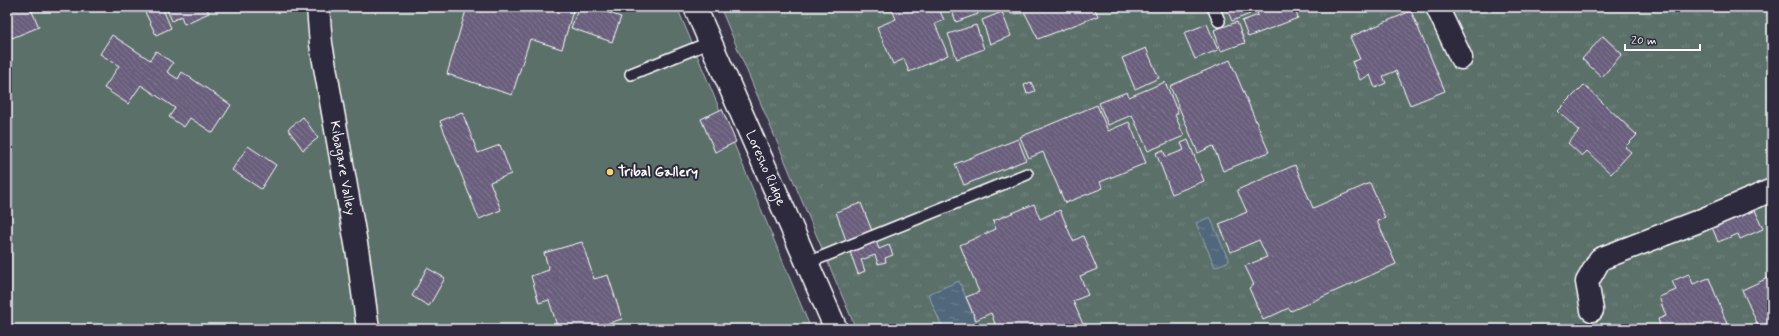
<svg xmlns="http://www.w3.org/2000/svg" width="1779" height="336" viewBox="0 0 1779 336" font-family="Mynerve,sans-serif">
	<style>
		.grass { fill: url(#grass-tufts); stroke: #acb7b4 }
		.garden { fill: #5a6f69; stroke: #acb7b4 }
		.water { fill: url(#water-ripples); stroke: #97a4b0 }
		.building { fill: url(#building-back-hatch); stroke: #fff }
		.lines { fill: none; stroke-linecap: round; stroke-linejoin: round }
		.service-casing { stroke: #fff; stroke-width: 14 }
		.minor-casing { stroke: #fff; stroke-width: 25 }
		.secondary-casing { stroke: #fff; stroke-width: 25 }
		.service { stroke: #2f2a3d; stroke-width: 11 }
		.minor { stroke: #2f2a3d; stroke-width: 22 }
		.secondary { stroke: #2f2a3d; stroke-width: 22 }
		.poi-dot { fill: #ffd166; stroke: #2f2a3d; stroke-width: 1.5 }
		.labels { text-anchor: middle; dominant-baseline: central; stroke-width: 4; stroke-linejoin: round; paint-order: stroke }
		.street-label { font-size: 14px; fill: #fff; stroke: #2f2a3d }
		.poi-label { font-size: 14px; font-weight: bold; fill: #fff; stroke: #2f2a3d; text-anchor: start }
	</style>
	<defs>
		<pattern id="grass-tufts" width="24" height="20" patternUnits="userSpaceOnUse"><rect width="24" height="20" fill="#5a6f69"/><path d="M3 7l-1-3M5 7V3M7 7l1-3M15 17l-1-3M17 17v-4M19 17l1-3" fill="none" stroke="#738580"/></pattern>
		<pattern id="water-ripples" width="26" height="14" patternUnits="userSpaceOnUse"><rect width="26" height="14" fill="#51687c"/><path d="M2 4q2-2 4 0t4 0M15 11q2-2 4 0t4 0" fill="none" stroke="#6b7f90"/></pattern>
		<pattern id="building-back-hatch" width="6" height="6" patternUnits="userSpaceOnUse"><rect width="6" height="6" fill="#695f7d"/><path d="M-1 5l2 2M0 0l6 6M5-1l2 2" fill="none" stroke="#807790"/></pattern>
	</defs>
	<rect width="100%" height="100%" fill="#3b354a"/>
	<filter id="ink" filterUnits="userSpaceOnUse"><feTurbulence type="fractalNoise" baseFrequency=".025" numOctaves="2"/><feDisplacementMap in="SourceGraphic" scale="8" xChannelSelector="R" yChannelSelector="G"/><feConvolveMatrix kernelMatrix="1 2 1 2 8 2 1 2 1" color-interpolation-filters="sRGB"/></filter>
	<g filter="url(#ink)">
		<path class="grass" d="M720,7H1772V329H856Z"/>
		<path class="garden" d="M7,7H677L811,329H7Z"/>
		<path class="water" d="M1210,217L1229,261L1215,267L1196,223Z
			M959,281L979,329H943L928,294Z"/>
		<path class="building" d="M7,7H30L39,27L7,40Z
			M155,7H162L171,28L156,35L145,12Z
			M166,7H206L209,13L184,24L181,16L172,21Z
			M467,7H574L562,49L530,39L512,95L447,74Z
			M579,7H592L621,17L612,42L571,28Z
			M891,7H927L928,9L938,7L944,20L935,24L948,55L909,72L904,59L893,64L877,27L896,19Z
			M951,7H976L978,14L956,22Z
			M1006,7H1094L1098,16L1038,39L1025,13L1011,14Z
			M1226,7H1247L1250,14L1232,21Z
			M1255,7H1294L1298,18L1248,37L1242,21L1258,15Z
			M1411,11L1445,91L1410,105L1396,71L1383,76L1386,83L1375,88L1370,75L1360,80L1352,62L1360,59L1350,37Z
			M1002,12L1011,36L990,44L982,20Z
			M1237,22L1245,43L1221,51L1214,30Z
			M1207,24L1218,50L1195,59L1184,33Z
			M976,25L984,49L957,59L948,34Z
			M112,35L150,60L156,51L173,63L167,72L178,79L182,72L231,105L213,133L190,118L184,127L169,117L175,108L141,85L128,104L104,88L119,66L100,54Z
			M1603,36L1622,54L1602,77L1582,59Z
			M1146,48L1159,78L1135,89L1122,58Z
			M1230,60L1269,152L1223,171L1213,146L1198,153L1170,86Z
			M1031,82L1035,91L1027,94L1024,85Z
			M1165,82L1178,113L1175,115L1184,136L1148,151L1132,115L1108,125L1099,103L1127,92L1129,97Z
			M1584,85L1637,135L1625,147L1631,152L1611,174L1587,151L1582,156L1568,143L1579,131L1558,111Z
			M1097,105L1108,131L1129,122L1146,163L1100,182L1103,188L1065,203L1043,152L1029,158L1020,137Z
			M722,109L736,142L715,152L701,119Z
			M462,112L478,153L500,145L511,174L490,182L501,210L479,219L440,121Z
			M303,117L318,138L303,150L288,129Z
			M1018,139L1026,160L964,185L955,164Z
			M1188,140L1204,181L1172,194L1156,153L1163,150L1166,157L1184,150L1181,143Z
			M248,146L276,165L261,189L232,170Z
			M1295,165L1313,208L1370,183L1385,218L1377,221L1396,264L1291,311L1289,308L1263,320L1249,288L1254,285L1245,266L1267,257L1259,240L1231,252L1219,224L1247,212L1237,190Z
			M861,203L879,249L889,245L893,255L885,258L886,262L878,264L875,255L861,260L865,271L858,274L836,212Z
			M1034,204L1040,219L1060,210L1073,241L1083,236L1097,269L1080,276L1088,295L1073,301L1085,329H997L991,313L976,320L966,297L979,292L960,245L996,229L993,221Z
			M1753,205L1763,229L1740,239L1738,234L1718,242L1710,222Z
			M582,242L594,279L608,275L622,319L589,329H558L549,300L539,303L531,276L549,270L544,253Z
			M427,268L445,278L429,306L412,296Z
			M1689,274L1693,284L1709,278L1729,329H1661L1658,319L1666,316L1659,297L1676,290L1672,281Z
			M1772,276V329H1768L1766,324L1759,327L1742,290Z"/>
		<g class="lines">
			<defs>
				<path id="service" d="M1213,7L1219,21
					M631,74L711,42
					M807,263L1027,174"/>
				<g id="minor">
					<path id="s1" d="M318,7L321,44L358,255L368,329"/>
					<path d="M1437,7L1461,58"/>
					<path d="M1592,310L1587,282L1600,259L1699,221L1772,190"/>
				</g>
				<g id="secondary">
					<path id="s2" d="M695,7L836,329"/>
				</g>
			</defs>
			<use href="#service" class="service-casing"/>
			<use href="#minor" class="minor-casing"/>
			<use href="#secondary" class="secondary-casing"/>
			<use href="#service" class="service"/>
			<use href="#minor" class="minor"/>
			<use href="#secondary" class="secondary"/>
		</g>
	</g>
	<circle class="poi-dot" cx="610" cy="172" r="4"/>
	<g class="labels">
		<g class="street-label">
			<text stroke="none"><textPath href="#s1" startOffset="163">Kibagare Valley</textPath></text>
			<text stroke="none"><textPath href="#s2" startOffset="176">Loresho Ridge</textPath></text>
		</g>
		<g class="poi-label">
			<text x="618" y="172">Tribal Gallery</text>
		</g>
	</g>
	<rect width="1779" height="336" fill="none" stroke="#2f2a3d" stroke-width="24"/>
	<rect x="12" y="12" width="1755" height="312" fill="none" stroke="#fff" stroke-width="1.5" filter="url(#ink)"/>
	<path d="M1625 44v6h75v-6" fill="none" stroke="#ffffff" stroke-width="2"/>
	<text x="1631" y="44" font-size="12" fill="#ffffff" stroke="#2f2a3d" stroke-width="3" paint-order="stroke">20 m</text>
</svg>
